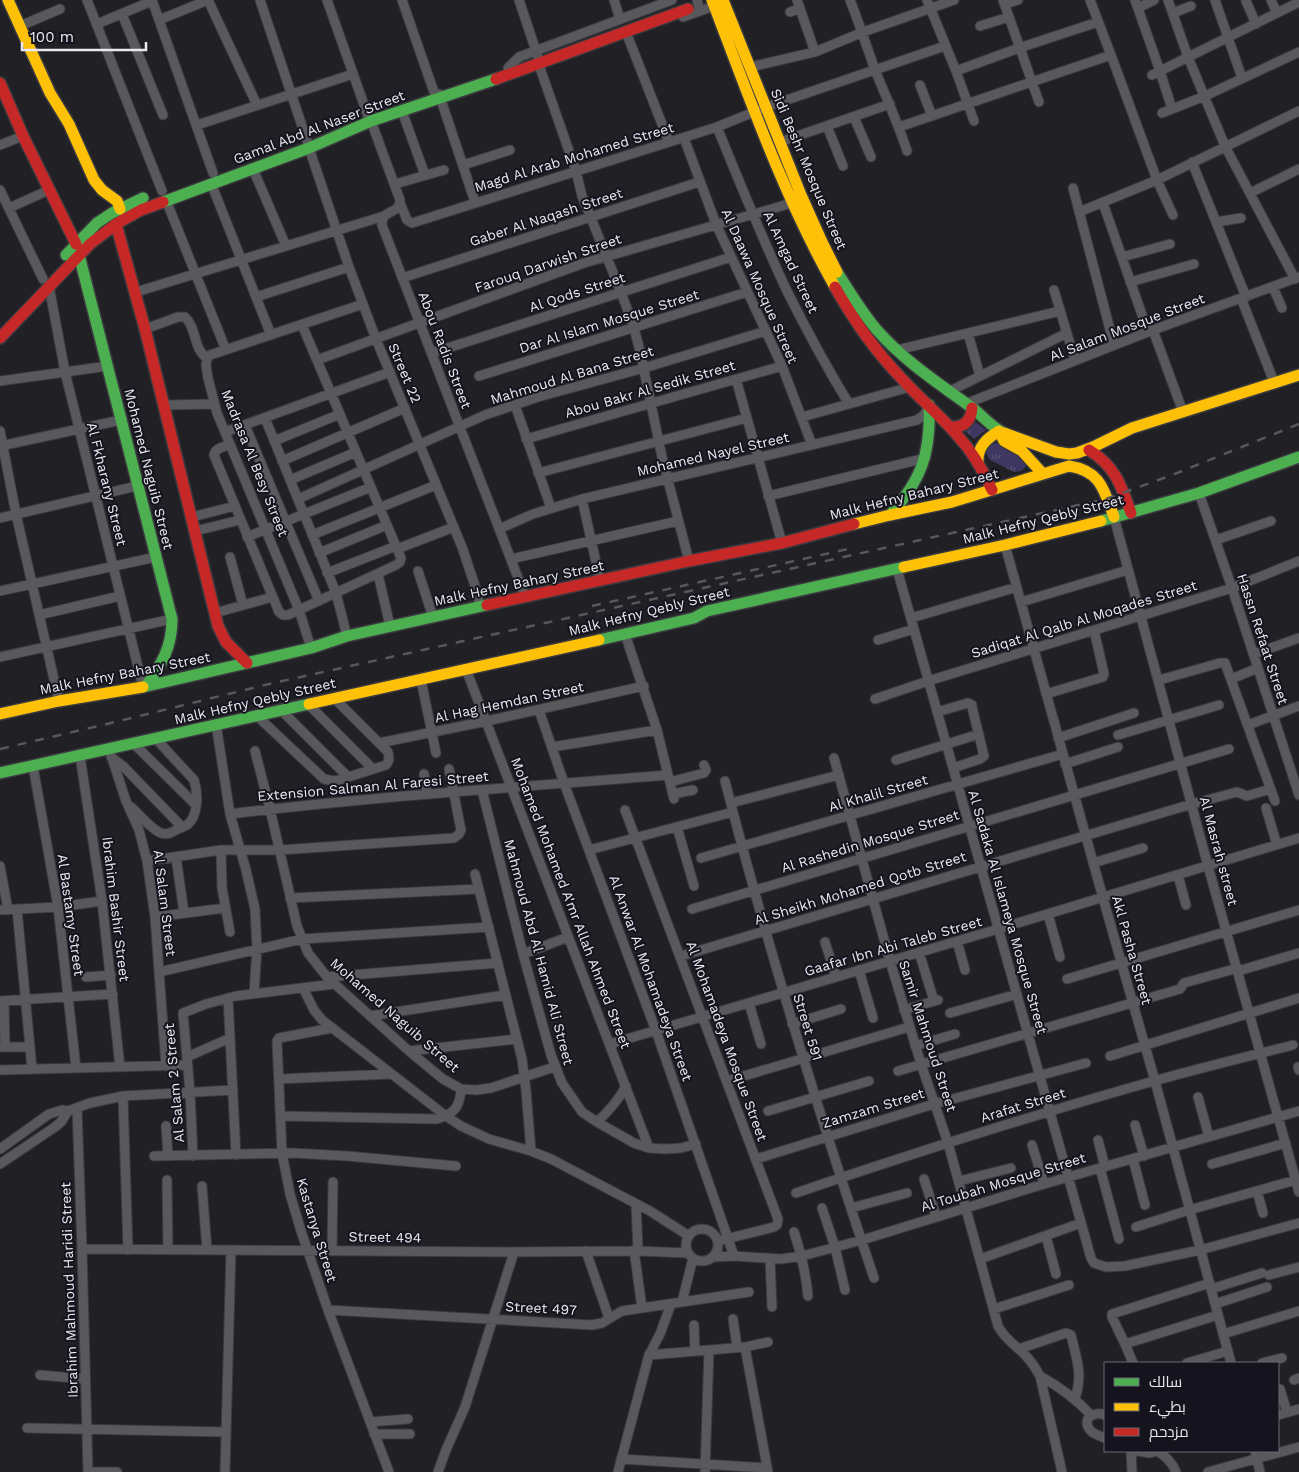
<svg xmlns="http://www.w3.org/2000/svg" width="1299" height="1472" viewBox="0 0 1299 1472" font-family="'Work Sans',Cairo,sans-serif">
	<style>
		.grass { fill: url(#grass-tufts) }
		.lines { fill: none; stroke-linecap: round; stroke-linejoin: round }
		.street-casing { stroke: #3a3a3f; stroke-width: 11 }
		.fast-casing { stroke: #3a3a3f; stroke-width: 14 }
		.slow-casing { stroke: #3a3a3f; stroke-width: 14 }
		.jam-casing { stroke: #3a3a3f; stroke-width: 14 }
		.street { stroke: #59595d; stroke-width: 9 }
		.fast { stroke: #4caf50; stroke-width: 11 }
		.slow { stroke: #ffc107; stroke-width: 11 }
		.jam { stroke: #c62828; stroke-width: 11 }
		.rail { stroke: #58585c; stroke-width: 2.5; stroke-dasharray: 9 9; stroke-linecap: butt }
		.labels { text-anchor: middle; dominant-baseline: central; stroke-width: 4; stroke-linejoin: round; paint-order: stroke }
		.street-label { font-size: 14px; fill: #e9e9f1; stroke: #15141e }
	</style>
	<defs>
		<pattern id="grass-tufts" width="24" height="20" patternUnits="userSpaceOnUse" patternTransform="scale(1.25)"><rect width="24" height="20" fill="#3d3761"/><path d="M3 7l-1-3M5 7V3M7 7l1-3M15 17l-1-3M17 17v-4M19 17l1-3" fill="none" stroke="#595478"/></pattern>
	</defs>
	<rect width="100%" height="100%" fill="#202025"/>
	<path class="grass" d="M975,422L986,430L974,439L966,432Z
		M996,443L1014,448L1027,461L1025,468L1021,471L1014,472L990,460L986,453L985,448L988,445Z"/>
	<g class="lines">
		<defs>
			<path id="street" d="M87,0L162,191
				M152,0L213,173
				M208,0L257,105
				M260,0L307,141
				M327,0L368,116
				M402,0L434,92
				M519,0L538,57
				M614,0L620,19
				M697,0L700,11
				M797,0L815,52
				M850,0C859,23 867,47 875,70C886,97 898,123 907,151
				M927,0L956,71L974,121
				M1003,0L1039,102
				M1090,0L1111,55L1157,180L1173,215
				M1135,0L1160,71L1172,109
				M1168,0L1188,57L1225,146L1295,279
				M1215,0L1242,78
				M1271,0L1277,13
				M1246,1L1256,24
				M1005,4L1018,0
				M1138,8L1154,0
				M790,12L800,8
				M1173,13L1191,6
				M122,14L163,115
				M683,17L714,6
				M159,20L208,0
				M97,24L152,1
				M20,26L60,9
				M980,26L1009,17
				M628,37L669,142
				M750,67L815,52L863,32L954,0
				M508,68L519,57L672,0
				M540,68L576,171L582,196L621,292L634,328L640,351L662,457L689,561
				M956,71L1019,48L1098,22
				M1152,75L1299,2
				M920,85L932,116
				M439,94L475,202
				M402,111L425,175
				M1162,113L1205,96L1299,52
				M854,117L871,157
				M371,121L400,200C400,211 391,210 384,216L382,222V225L525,596
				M197,125L353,74
				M827,126L843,166
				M717,127C740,183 762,239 788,293C807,331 827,368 849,404
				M899,127L1111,55
				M684,138L716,224L782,366L812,445
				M780,142L890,104
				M0,145L23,136
				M309,148L349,267L376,339L462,547L475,586L480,606
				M1192,162L1246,297
				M463,165L510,150
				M253,169L286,246
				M211,183L271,335
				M395,184L444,170
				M1073,188L1114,345
				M0,190L43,279
				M1250,193L1299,169
				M166,200L226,350
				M400,203L407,220L412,223L717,127L766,107L945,46
				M1103,203L1148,332
				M9,208L49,190
				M1079,212L1157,180L1299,111
				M1216,222L1241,218
				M1122,257L1170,244
				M402,278L699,182
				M1130,282L1194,264
				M49,286L65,372L143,687
				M1273,287L1282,308
				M1054,290L1075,360
				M136,292L384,216
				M256,297L349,267
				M1241,298L1274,382
				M145,329L178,317H185C197,328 193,349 207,358
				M1153,330L1183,412
				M968,333L980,376
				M897,350L1060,311
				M432,353L731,257
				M207,358L206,365L208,378L217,413L299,610L311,648
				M207,358L210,355L363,304
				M317,360L584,263L792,203
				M479,376L747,292
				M736,379L782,543
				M0,381L108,366
				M948,392L1067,333
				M965,404L1153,330L1299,277
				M164,405L214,404
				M515,405L551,508
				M802,417L910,387
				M265,418L336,593L347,636
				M245,425L319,601
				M0,431L16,514L59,701
				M225,432L390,372
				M526,439L782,366
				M274,441L340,414
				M230,444C224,447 215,448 214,455L279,612L283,615H288L396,565L400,562L401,558L302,325
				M0,446L121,420
				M282,461L405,408
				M538,473L747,418
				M290,480L356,452
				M1199,493L1232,588L1299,795
				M768,496L926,458
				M298,499L485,415L538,397L644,368L766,331
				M582,499L600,580
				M192,517L235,506
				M1114,517L1208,866L1299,1192
				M0,518L137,486
				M499,529L533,514L582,499L917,420L924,415L929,406
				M195,531L240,520
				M312,535L436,485
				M247,537L371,487
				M1216,540L1271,521
				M1005,545L1103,898L1155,1081L1231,1363
				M397,549L454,527
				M319,553L387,525
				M230,557L243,605
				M511,559L678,521
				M897,569L1091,1258L1094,1263L1106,1267L1125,1266L1200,1250L1299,1223
				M418,571L433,617
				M327,573L396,546
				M378,574L390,626
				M0,591L156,557
				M1021,602L1128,570
				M215,613L272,597
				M39,615L120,596
				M911,618L1017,587
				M625,634L657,730L674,799
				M878,640L914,629
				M1254,654L1299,638
				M0,657L172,619
				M466,669L649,1148
				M1231,679L1258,668
				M421,680L436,753
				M1159,680L1220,663H1225L1275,801
				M1046,694L1103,677L1104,674L1094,630
				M875,699L928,681L1232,588L1299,561
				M308,704L373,769
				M281,710L348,777
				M539,710L564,783L656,1031L734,1256
				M937,712L968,703L972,705V707L984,756L980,759L953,768
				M256,715L324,779L334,781L339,780L386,765C390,760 389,758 388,752L334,698
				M216,724L230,814L246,870L255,909L257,949L254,993
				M1248,725L1299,706
				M1118,735L1219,705
				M1058,738L1134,713
				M379,743L487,721L644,686
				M134,744L196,805
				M552,747L657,730
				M109,749L126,801L139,830L147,861L155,917L166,1066
				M255,751L270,809L297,926L308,953L327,977L409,1051L443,1079L461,1089L476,1090L491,1088L554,1067
				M80,756L102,901L120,1067
				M111,757L123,766L182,827
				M834,758L890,961L921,1064L948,1143L998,1326C1006,1341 1015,1344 1026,1356C1032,1362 1036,1369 1040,1376L1062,1472
				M896,760L979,734
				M1065,764L1118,747
				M33,766L58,907L76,1068
				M424,774L427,794
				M725,781C768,949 819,1114 874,1278
				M670,782L704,773L706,770L704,765
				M482,790L523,954L551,1055L562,1083L582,1112L597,1122L634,1143L649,1148L665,1149L681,1148L696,1144
				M673,794L693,790
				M731,803L839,775
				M131,807C139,814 152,830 161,833C167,835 171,833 176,830C180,828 184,827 187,825C199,816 198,792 194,780L156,739
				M1266,808L1277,845
				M625,810L778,1219L777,1225L774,1227L718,1241
				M230,814C376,796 522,787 668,775
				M677,827L694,886
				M221,850L222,888L230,932
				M589,850L733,812
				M176,857L184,913
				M701,858L1063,754
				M147,861L221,850H280L454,838L459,834L461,830L449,769
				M1093,863L1143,848
				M0,866L8,910
				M475,874L522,1059L526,1090L531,1151
				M1178,875L1186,905
				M290,898L479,889
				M17,909L32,1069
				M692,909L1229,749
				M0,910L58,907L102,901
				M1048,914L1060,957
				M155,917L225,908
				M957,941L965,970
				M825,942L836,977
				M919,952L934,1001
				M523,954L568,937
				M681,956L1192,804L1237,792L1247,796L1270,789
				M859,970L873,1018
				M1238,971L1299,953
				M159,972L302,939L489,927
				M86,977L111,975
				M327,977L498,963
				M1067,979L1299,910
				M303,988L314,1010L322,1020L446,1116L461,1126L489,1139L531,1151L551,1159L650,1211L689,1236
				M228,998L236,1155
				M0,1001L113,994
				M4,1001L5,1047
				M749,1003L761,1044
				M904,1010L938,1000
				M950,1013L1017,994
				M370,1016L505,995
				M792,1024L841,1009
				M332,1028L279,1038L277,1041L282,1153L290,1194L301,1231L328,1310L389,1472
				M610,1044L998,929L1299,838
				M915,1046L955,1034
				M0,1047H30
				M409,1051L516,1039
				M1110,1056L1299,998
				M187,1057L230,1038
				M1298,1067L1299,1070
				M0,1070L188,1065
				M898,1071L1180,989L1184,983L1238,968
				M279,1079L390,1074
				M727,1081L909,1027
				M123,1096L128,1250
				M1198,1097L1209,1137
				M77,1108L82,1249L88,1472
				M768,1111L869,1081
				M281,1116L437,1119C454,1114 460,1107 461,1089
				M597,1122C609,1111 618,1101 626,1086
				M1135,1125L1144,1156
				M166,1126L168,1156
				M1098,1140L1105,1167
				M1032,1145L1044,1184
				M0,1149L49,1114L62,1110L68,1111L90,1103L123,1096L233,1090
				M154,1156L292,1153L347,1156L456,1166
				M193,1156L190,1092L183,1013L206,1004L236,996L334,984
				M756,1159L934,1104L1086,1063
				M1133,1159L1145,1205
				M0,1164L55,1127L61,1122L68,1111
				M1212,1164L1286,1143
				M1100,1168L1119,1239
				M924,1179L936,1216
				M167,1180L168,1250
				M959,1181L1011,1168
				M202,1186L207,1250
				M1257,1191L1263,1213
				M796,1193C914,1153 1033,1115 1154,1081C1200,1068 1246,1057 1293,1045
				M636,1204L638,1251
				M822,1208L835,1247L845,1290
				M851,1208L907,1193
				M1136,1227L1189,1210L1296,1180
				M686 1245a16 16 0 1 1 32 0a16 16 0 1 1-32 0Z
				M794,1232C801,1253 806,1274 808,1296
				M1046,1236L1056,1274
				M82,1249L505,1252L638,1251L688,1253
				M332,1250L333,1182
				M634,1250L642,1308
				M586,1251L609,1318
				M713,1257L734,1256L781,1259L802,1256L862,1240L1044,1184L1299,1111
				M770,1259L772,1307
				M980,1259L1081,1223
				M1269,1275L1299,1267
				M1211,1289L1262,1273
				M682,1302L693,1258
				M1215,1304L1267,1287
				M994,1309L1069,1285
				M328,1310L592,1325L602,1323L622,1311L749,1292
				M733,1319L737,1347
				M694,1325L695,1351
				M1223,1334L1299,1311
				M1125,1344L1218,1315
				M745,1347L768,1472
				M1019,1349L1066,1333L1071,1335C1077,1361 1083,1373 1075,1399
				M649,1355L745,1347L768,1342
				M1133,1363L1125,1344L1112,1317V1314L1210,1283
				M1187,1363L1228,1351
				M1262,1363L1282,1358
				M40,1375L85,1379
				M1040,1376C1060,1387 1076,1399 1091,1415
				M1294,1380L1299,1378
				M1280,1389L1287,1412
				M1105,1415C1094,1411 1081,1418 1090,1430C1093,1434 1100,1436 1105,1438
				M1278,1415L1299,1409
				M370,1422L408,1419
				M27,1428L226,1432
				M374,1434H410
				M1131,1451L1132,1472
				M1137,1451L1150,1453L1157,1451C1166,1456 1172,1462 1176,1472
				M1255,1451L1260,1472
				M621,1459L767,1468
				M88,1472H117
				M225,1472L231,1250
				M438,1472L446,1450L465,1407L514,1252
				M618,1472L649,1355L660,1334L671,1304
				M705,1472L709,1350
				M1208,1472L1299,1447"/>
			<path id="fast" d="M163,202L309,148L371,121L496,79
				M66,255L97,223L112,213L143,198
				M79,255L172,619C172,647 162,664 146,686
				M837,272C849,291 861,311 876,329C903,360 938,383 971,407C982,415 991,427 1004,433
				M890,515C922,479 931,453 929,405
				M1101,521L1199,493L1299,457
				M599,640L694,618L707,611L904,567
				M143,687L311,648L347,636L487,605
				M0,773L309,704"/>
			<path id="slow" d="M8,0L50,93L69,124L94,180L102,190L117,201L120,209
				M712,0C749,97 784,197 835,287
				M723,0L801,195L822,242L837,272
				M1004,433L1056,452L1069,454L1077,453L1093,447L1132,428L1299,375
				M978,463C977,447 986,439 999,431L1004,441L1022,451L1043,474
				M854,524L890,515L952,502L1069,466C1101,471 1104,490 1114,517
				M904,567L1005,545L1101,521
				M309,704L599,640
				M0,714L59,701L143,687"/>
			<path id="jam" d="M496,79L688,9
				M0,83L23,136L76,244
				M116,224L145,329L218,626L226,642L247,663
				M835,287C854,321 876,352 903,380C920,399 940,415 957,435C972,451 983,470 992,490
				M0,338L90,244L116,224L141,210L163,202
				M951,427C964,428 971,421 972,408
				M1089,450C1115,466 1121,485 1131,513
				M487,605L689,561L782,543L854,524"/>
		</defs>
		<use href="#street" class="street-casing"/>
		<use href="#fast" class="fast-casing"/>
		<use href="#slow" class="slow-casing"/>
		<use href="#jam" class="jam-casing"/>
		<use href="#street" class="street"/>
		<use href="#fast" class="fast"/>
		<use href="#slow" class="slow"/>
		<use href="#jam" class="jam"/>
		<path class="rail" d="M592,606L848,549
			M0,749L107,724L269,684L1106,499L1172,475L1299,424"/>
	</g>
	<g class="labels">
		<g class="street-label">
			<text transform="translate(319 127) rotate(-21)">Gamal Abd Al Naser Street</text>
			<text transform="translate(574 157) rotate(-17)">Magd Al Arab Mohamed Street</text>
			<text transform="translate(809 169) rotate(67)">Sidi Beshr Mosque Street</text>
			<text transform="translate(546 217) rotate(-18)">Gaber Al Naqash Street</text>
			<text transform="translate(791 262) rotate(65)">Al Amgad Street</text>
			<text transform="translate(548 263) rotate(-19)">Farouq Darwish Street</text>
			<text transform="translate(760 286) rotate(66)">Al Daawa Mosque Street</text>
			<text transform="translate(577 292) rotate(-18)">Al Qods Street</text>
			<text transform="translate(609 321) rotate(-17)">Dar Al Islam Mosque Street</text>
			<text transform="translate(1127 327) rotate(-21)">Al Salam Mosque Street</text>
			<text transform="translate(445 350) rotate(69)">Abou Radis Street</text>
			<text transform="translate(405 373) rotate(67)">Street 22</text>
			<text transform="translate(572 375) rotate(-17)">Mahmoud Al Bana Street</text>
			<text transform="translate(650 389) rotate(-16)">Abou Bakr Al Sedik Street</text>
			<text transform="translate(713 454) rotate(-13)">Mohamed Nayel Street</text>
			<text transform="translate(255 463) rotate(68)">Madrasa Al Besy Street</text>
			<text transform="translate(149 469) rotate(76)">Mohamed Naguib Street</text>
			<text transform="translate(107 484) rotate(76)">Al Fkharany Street</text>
			<text transform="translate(914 494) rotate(-14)">Malk Hefny Bahary Street</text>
			<text transform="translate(1043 519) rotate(-14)">Malk Hefny Qebly Street</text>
			<text transform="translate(519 583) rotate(-12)">Malk Hefny Bahary Street</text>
			<text transform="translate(649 611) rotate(-14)">Malk Hefny Qebly Street</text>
			<text transform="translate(1084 619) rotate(-17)">Sadiqat Al Qalb Al Moqades Street</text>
			<text transform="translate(1263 639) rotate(72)">Hassn Refaat Street</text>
			<text transform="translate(125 673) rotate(-11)">Malk Hefny Bahary Street</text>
			<text transform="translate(255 701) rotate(-13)">Malk Hefny Qebly Street</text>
			<text transform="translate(509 702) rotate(-12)">Al Hag Hemdan Street</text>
			<text transform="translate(373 786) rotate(-5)">Extension Salman Al Faresi Street</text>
			<text transform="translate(878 793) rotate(-16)">Al Khalil Street</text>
			<text transform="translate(870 841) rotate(-17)">Al Rashedin Mosque Street</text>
			<text transform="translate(1219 851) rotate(75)">Al Masrah street</text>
			<text transform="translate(860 888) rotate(-17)">Al Sheikh Mohamed Qotb Street</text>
			<text transform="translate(165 903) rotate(83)">Al Salam Street</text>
			<text transform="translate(571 903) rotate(69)">Mohamed Mohamed A'mr Allah Ahmed Street</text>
			<text transform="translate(116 909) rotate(83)">Ibrahim Bashir Street</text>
			<text transform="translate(1008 912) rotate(74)">Al Sadaka Al Islameya Mosque Street</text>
			<text transform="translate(71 915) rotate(82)">Al Bastamy Street</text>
			<text transform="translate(893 946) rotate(-16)">Gaafar Ibn Abi Taleb Street</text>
			<text transform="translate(1132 950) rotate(74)">Akl Pasha Street</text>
			<text transform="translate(539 952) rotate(75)">Mahmoud Abd Al Hamid Ali Street</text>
			<text transform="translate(651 978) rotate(70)">Al Anwar Al Mohamadeya Street</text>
			<text transform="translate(395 1015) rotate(41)">Mohamed Naguib Street</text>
			<text transform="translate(808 1027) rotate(73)">Street 591</text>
			<text transform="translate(928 1036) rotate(72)">Samir Mahmoud Street</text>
			<text transform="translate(727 1041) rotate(70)">Al Mohamadeya Mosque Street</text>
			<text transform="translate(174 1083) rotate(-95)">Al Salam 2 Street</text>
			<text transform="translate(1023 1105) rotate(-17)">Arafat Street</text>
			<text transform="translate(873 1108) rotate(-17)">Zamzam Street</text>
			<text transform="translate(1003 1182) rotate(-17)">Al Toubah Mosque Street</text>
			<text transform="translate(317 1230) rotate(73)">Kastanya Street</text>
			<text transform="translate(385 1237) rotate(1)">Street 494</text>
			<text transform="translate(69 1290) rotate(-92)">Ibrahim Mahmoud Haridi Street</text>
			<text transform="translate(541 1308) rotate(3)">Street 497</text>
		</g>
	</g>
	<rect x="1104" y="1362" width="175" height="90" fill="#15141e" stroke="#6a6972"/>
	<rect x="1114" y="1378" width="25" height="8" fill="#4caf50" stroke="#6a6972"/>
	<text x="1149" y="1387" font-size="15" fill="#e9e9f1">سالك</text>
	<rect x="1114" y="1403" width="25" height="8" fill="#ffc107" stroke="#6a6972"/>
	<text x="1149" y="1412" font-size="15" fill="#e9e9f1">بطيء</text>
	<rect x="1114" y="1428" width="25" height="8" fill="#c62828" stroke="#6a6972"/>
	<text x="1149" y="1437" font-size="15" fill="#e9e9f1">مزدحم</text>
	<path d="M22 42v8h124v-8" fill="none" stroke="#e9e9f1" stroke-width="2.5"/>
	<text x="30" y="42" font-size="15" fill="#e9e9f1" stroke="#15141e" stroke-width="4" paint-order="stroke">100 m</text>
</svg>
